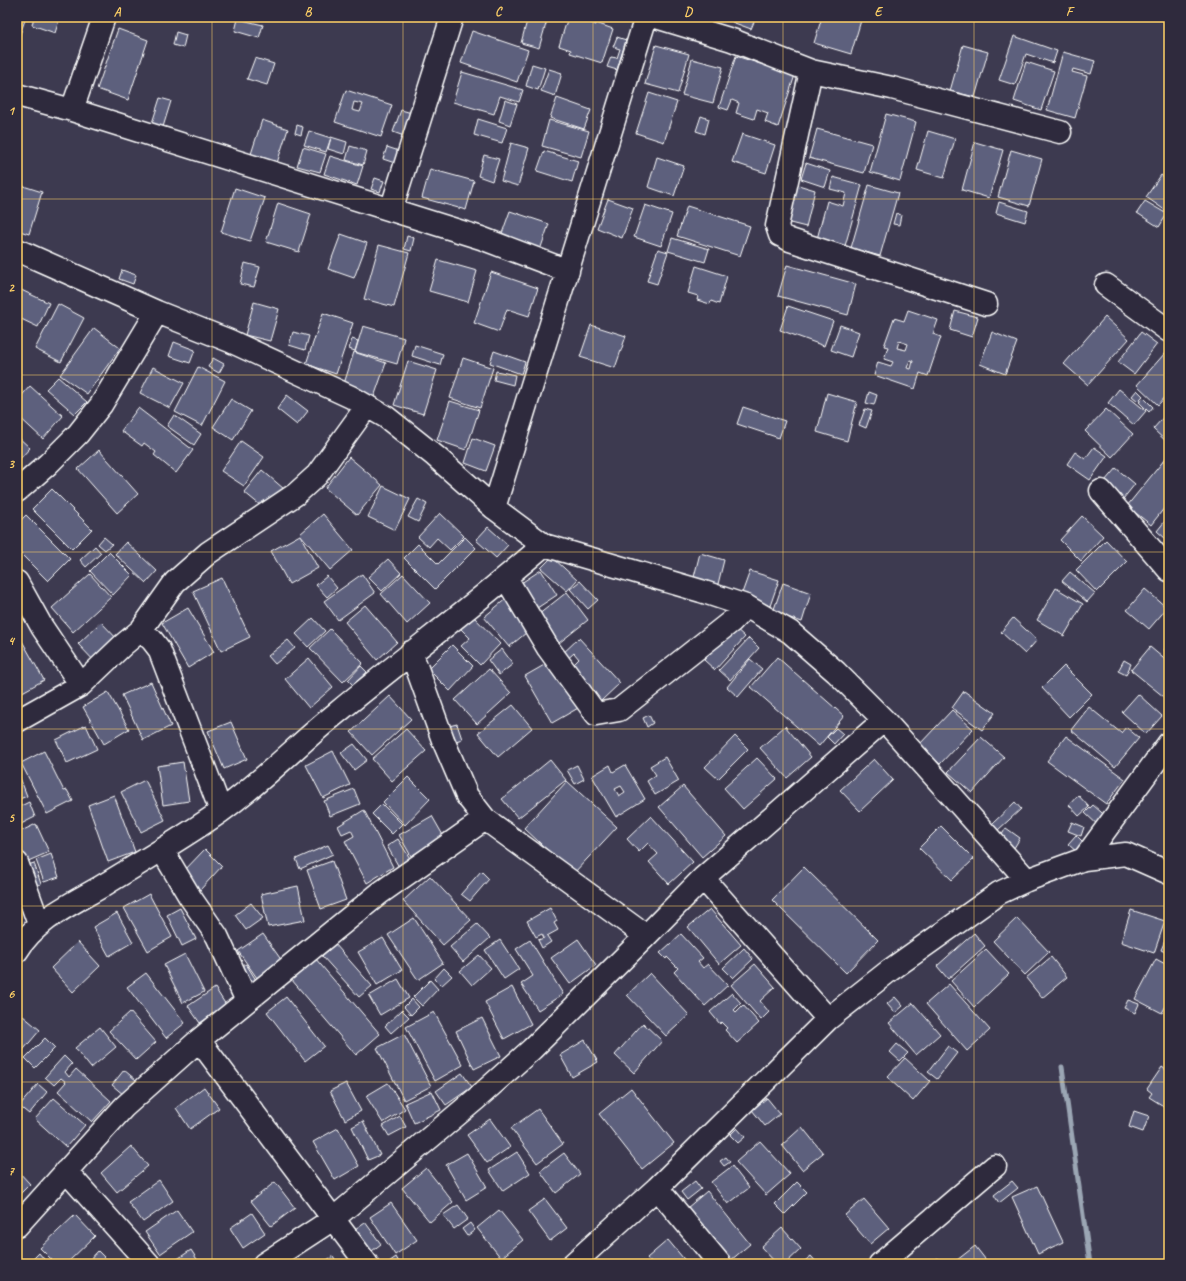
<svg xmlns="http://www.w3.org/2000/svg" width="1186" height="1281" viewBox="0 0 1186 1281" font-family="Caveat,sans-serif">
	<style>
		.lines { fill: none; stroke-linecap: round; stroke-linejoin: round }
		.stream { stroke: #9ba6b4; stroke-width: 5 }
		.building { fill: #5d607d; stroke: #fff; fill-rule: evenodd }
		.minor-casing { stroke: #fff; stroke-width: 25 }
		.minor { stroke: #2f2a3d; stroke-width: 22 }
		.grid { fill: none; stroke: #ffd166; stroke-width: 1; stroke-opacity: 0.55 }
		.neatline { fill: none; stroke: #ffd166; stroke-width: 1.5 }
		.grid-label { font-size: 13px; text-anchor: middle; font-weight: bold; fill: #ffd166 }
	</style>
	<rect width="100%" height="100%" fill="#3d3a50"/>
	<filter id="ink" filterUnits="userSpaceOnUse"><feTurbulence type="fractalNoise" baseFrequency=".025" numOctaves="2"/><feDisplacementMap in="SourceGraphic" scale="8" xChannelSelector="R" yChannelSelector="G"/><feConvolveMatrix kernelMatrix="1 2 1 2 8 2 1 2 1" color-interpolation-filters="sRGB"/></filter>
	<g filter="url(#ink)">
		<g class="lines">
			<path class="stream" d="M1062,1067L1090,1264"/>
		</g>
		<path class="building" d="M17,17H26L17,43Z
			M34,17H60L55,33L32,25Z
			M528,17H548L539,48L521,43Z
			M568,17H577L596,25V23L613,29L602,63L570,53L571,50L559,46Z
			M733,17H756L751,29L732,22Z
			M822,17H862L851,54L814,43Z
			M238,19L263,25L259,38L235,31Z
			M118,29L148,40L128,100L97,89Z
			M472,31L528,50L517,82L461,63Z
			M176,32L186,35L183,48L173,45Z
			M1014,36L1057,51L1053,63L1026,54L1015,85L999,80Z
			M617,37L626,40L617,70L607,67L611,57L617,58L620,49L613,47Z
			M656,45L689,54L678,93L645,84Z
			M963,45L988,52L975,97L950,91Z
			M1063,52L1095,61L1091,74L1073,69L1072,72L1087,76L1075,118L1047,110Z
			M736,56L795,75L778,127L765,122L768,113L757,109L754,119L736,113L739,103L732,100L728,110L719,107Z
			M255,58L274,64L267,85L247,79Z
			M692,59L723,67L713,103L682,95Z
			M1026,62L1054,71L1041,110L1014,101Z
			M532,64L545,68L538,90L526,86Z
			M549,69L562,73L555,96L541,91Z
			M462,72L523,90L519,102L500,96L494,114L453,102Z
			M346,90L392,105L381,137L335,122ZM354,102L363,104L360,112L352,110Z
			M649,93L677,102L664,142L636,133Z
			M160,98L171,101L163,127L152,123Z
			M557,98L591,110L584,129L550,118Z
			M505,100L517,104L510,125L499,121Z
			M401,110L412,113L404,136L393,132Z
			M886,114L916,122L900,181L870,172Z
			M701,116L709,119L705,134L696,131Z
			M478,119L507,128L502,143L474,135Z
			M262,120L288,129L277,163L251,154Z
			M549,120L589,131L581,157L542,146Z
			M297,125L303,127L301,135L295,133Z
			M817,129L872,144L864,173L809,158Z
			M309,131L331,138L326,152L304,145Z
			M928,131L955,139L944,178L917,170Z
			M742,134L775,145L766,173L732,162Z
			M331,137L347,142L344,154L328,149Z
			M975,142L1003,150L989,198L962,190Z
			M511,143L529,148L518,186L501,181Z
			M350,146L367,151L363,165L346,160Z
			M303,147L326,154L320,172L297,166Z
			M387,147L399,151L395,163L383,159Z
			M1011,150L1042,159L1029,206L998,197Z
			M544,151L578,161L572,182L537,171Z
			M484,155L499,159L492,181L478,176Z
			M330,156L363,166L357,185L324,174Z
			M657,157L684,166L674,196L648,187Z
			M806,163L830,171L825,187L801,179Z
			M430,169L474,181L466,210L422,198Z
			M1161,175L1169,180V213L1146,197Z
			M833,177L862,185L845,246L817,239L827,201L843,206L846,193L830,189Z
			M375,178L384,181L380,192L371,189Z
			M17,184L42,192L29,234L17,230Z
			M795,184L815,190L806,227L786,222Z
			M869,185L898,193L880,256L851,248Z
			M235,188L265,198L250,241L221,232Z
			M608,199L633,208L622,238L597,228Z
			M1145,201L1167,214L1159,227L1137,213Z
			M999,202L1028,211L1025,222L996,213Z
			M278,203L311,214L299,252L266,242Z
			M645,205L672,214L661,246L634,237Z
			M687,206L750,226L740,256L677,236Z
			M510,211L549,224L539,253L500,239Z
			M896,213L901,215L899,225L893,224Z
			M341,234L367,243L354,278L328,269Z
			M407,236L414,238L411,251L404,249Z
			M672,238L709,249L705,262L668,251Z
			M379,245L409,253L394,307L364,299Z
			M658,249L668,252L657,284L647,281Z
			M438,260L477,271L468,302L429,291Z
			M245,263L260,267L254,287L240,284Z
			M787,265L856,284L848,315L778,296Z
			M696,266L727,276L719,304L711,301L710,304L697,300L698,296L688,293Z
			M122,270L136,275L133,284L119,279Z
			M491,272L538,288L529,316L507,309L499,332L474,323Z
			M17,288L49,303L38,327L17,317Z
			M254,302L279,309L270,341L245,335Z
			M58,304L84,318L61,362L35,349Z
			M788,306L833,321L824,346L780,330Z
			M908,310L938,320L933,334L941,337L928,376L920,373L915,389L874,375L878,362L891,366L893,362L884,359L888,347L884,346L894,318L904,321ZM899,341L908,344L906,350L897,348ZM910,360L913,361L911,369L907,368Z
			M955,311L978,317L972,337L950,330Z
			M323,313L353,323L336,374L306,364Z
			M1105,317L1129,339L1088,385L1064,364Z
			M591,325L626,336L615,368L580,357Z
			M840,325L859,332L851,357L831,350Z
			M363,326L404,338L397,364L355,352Z
			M94,328L120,348L87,394L60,375Z
			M293,332L309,336L305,350L289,345Z
			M992,332L1017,342L1005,374L980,364Z
			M1141,332L1157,344L1134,374L1118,362Z
			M352,339L358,341L355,351L349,349Z
			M174,342L195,350L190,363L169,356Z
			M415,345L443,354L440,365L412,356Z
			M494,351L525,362L521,374L490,363Z
			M354,352L386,363L373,400L342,390Z
			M1165,353L1169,357V393L1158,405L1137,385Z
			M213,358L224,364L219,373L208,367Z
			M463,358L493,368L480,408L450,398Z
			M408,361L437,370L423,414L394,405Z
			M153,367L184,383L170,408L140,393Z
			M198,367L225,381L202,426L175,412Z
			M496,371L515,375L513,385L494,380Z
			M58,377L87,402L75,414L46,389Z
			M30,386L63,416L43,439L17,415V401Z
			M1119,389L1146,411L1134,425L1108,403Z
			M1137,390L1143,396L1138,401L1132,396Z
			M869,392L877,395L874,405L866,403Z
			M827,393L857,402L847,441L817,432Z
			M287,395L308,411L297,425L277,409Z
			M1144,398L1153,407L1149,412L1139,402Z
			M231,399L251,411L233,440L213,427Z
			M450,401L479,410L466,450L437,440Z
			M743,407L785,421L779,438L737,424Z
			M138,408L193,450L176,473L154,455L156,452L144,443L142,446L121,431Z
			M865,409L872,411L866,428L859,425Z
			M1106,409L1133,434L1112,457L1085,431Z
			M1169,411V444L1153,429Z
			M174,415L201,434L194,445L167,426Z
			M17,436L30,448L17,462Z
			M473,438L495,446L486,471L465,463Z
			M241,441L264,457L244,486L221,471Z
			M1094,447L1107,456L1090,480L1067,464L1075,452L1085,459Z
			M99,450L138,494L117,513L78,469Z
			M1169,454V502L1151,525L1127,506Z
			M349,457L382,485L357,515L325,488Z
			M1116,468L1135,484L1119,504L1099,488Z
			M262,470L284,489L266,510L244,492Z
			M383,486L410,499L395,530L368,517Z
			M52,489L92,529L72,549L32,509Z
			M418,499L427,504L418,522L408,517Z
			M440,513L464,536L450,550L437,538L429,547L418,537Z
			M323,514L353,550L330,570L300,534Z
			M26,515L70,559L48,581L17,550V524Z
			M1082,516L1103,536L1081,561L1060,540Z
			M1169,516V536L1166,539L1157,531Z
			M488,527L508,545L496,558L476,540Z
			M300,535L318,568L289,584L271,551Z
			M104,537L112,544L105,550L98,544Z
			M465,537L476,548L435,589L404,558L418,544L438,564Z
			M1106,540L1127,562L1097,592L1076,570Z
			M126,542L157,571L146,583L115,554Z
			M95,546L101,553L86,567L80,560Z
			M109,552L132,575L113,595L90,571Z
			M700,553L724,560L717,588L693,581Z
			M552,557L577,580L567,591L541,568Z
			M388,559L401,573L382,591L368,577Z
			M541,570L557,595L531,612L515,587Z
			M750,571L779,580L770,606L741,596Z
			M1070,572L1095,593L1087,602L1062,581Z
			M90,574L111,597L73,632L52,608Z
			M362,574L375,593L338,620L324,601Z
			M403,574L430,603L407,624L381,594Z
			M327,576L337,588L327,597L316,585Z
			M222,578L250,637L221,651L193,591Z
			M580,581L598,600L588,609L570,589Z
			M783,583L811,593L802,622L773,612Z
			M1056,588L1083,604L1064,636L1037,620Z
			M1145,589L1167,608L1149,629L1127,610Z
			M567,592L588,620L559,643L538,615Z
			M507,598L532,628L509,647L484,617Z
			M365,605L397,642L377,660L345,622Z
			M188,608L214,652L188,668L162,623Z
			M473,616L500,644L480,665L461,646L470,638L460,628Z
			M313,618L325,631L308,647L296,634Z
			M1013,618L1037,640L1025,654L1001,632Z
			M101,622L120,642L97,664L78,644Z
			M734,627L745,637L715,670L704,660Z
			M330,629L363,663L343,682L310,648Z
			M17,632L44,680L17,695Z
			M579,638L620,683L601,701L570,668L579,659L574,653L564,662L559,657Z
			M749,638L759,648L730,680L719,670Z
			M288,640L295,648L275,664L268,656Z
			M1169,644V655L1164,650Z
			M452,645L473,666L450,691L428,669Z
			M1150,647L1169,663V701L1131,670Z
			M502,649L513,664L499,675L488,660Z
			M777,657L844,716L819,746L751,687Z
			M309,658L333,687L309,708L285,679Z
			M750,659L762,669L738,697L727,687Z
			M553,660L580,707L552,723L525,676Z
			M1124,660L1131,664L1126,675L1118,671Z
			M361,666L367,672L353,685L348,680Z
			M1064,666L1092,694L1069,717L1042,688Z
			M489,669L511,693L477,724L455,700Z
			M151,682L171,726L143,740L122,695Z
			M964,691L995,713L982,730L952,708Z
			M108,692L129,729L104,744L83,707Z
			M1138,694L1162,716L1146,734L1122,712Z
			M390,696L411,719L372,755L351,732Z
			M513,705L532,728L498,757L478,733Z
			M1089,707L1121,733L1126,727L1139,738L1115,767L1071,730Z
			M952,710L973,729L940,764L919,745Z
			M649,715L653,723L647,727L643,718Z
			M231,722L247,759L224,769L208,731Z
			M457,724L462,739L450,743L445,727Z
			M86,725L97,749L67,763L56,740Z
			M785,726L811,757L787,778L760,748Z
			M836,728L843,734L834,744L827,737Z
			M406,729L426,751L392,781L372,759Z
			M735,736L748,749L718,779L705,767Z
			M1066,736L1125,779L1106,804L1047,761Z
			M981,737L1004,757L972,793L948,772Z
			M354,744L367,760L354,770L341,753Z
			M44,751L64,791L67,790L73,801L47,814L21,763Z
			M333,751L350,785L323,798L306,765Z
			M665,757L679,781L655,795L647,781L656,775L650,766Z
			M757,758L777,779L743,809L724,788Z
			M874,759L893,780L860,811L840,790Z
			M550,760L566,780L518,818L502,799Z
			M183,762L189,801L163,805L157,766Z
			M577,765L584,779L575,784L567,770Z
			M610,765L613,772L625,765L645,799L616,817L592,776ZM621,786L625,792L619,796L615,789Z
			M17,770L27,796L17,800Z
			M408,777L430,799L405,825L383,802Z
			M145,780L165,820L141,832L121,792Z
			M567,781L617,827L573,874L524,828Z
			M683,786L726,836L702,857L659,807Z
			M354,789L360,804L330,816L324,801Z
			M114,795L135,852L108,862L88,805Z
			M1078,795L1089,807L1079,816L1069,805Z
			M29,802L35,817L17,826V808Z
			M1015,802L1021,809L998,830L992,824Z
			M382,804L402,824L392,834L372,814Z
			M1093,805L1109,819L1101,828L1085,813Z
			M364,810L393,867L367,883L345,841L354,836L351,830L342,834L338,826Z
			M432,816L444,837L411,856L399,835Z
			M651,816L693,862L669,884L649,862L658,854L648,843L639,852L627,839Z
			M1072,822L1084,827L1081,836L1068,831Z
			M36,824L49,852L26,862L17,842V833Z
			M941,826L974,859L952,880L919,848Z
			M1006,828L1020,838L1014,848L1000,838Z
			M1076,835L1086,845L1079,854L1068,844Z
			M398,839L411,860L399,867L387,846Z
			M328,845L333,854L300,869L296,859Z
			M205,849L222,866L200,890L182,873Z
			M51,854L59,877L44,882L36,860Z
			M332,861L346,900L321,909L307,870Z
			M34,863L41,884L32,887L25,866Z
			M804,867L878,940L846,973L772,900Z
			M481,871L489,879L470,901L461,894Z
			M430,876L471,920L443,945L403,901Z
			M298,886L305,920L268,927L261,894Z
			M149,894L172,937L148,951L124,908Z
			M251,903L263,918L246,930L235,915Z
			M180,908L196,939L182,946L167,915Z
			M550,908L557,921L554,923L558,930L547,936L551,942L542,948L538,940L544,938L542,934L536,937L527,921Z
			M710,909L741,945L719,964L688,927Z
			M1131,910L1165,921L1154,953L1121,942Z
			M117,913L133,942L109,956L93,927Z
			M414,918L443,963L418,980L388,935Z
			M1017,918L1049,952L1025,975L993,941Z
			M477,924L490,938L463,962L450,947Z
			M1169,931V954L1161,950Z
			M974,933L985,946L948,979L937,966Z
			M263,934L282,961L257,978L238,951Z
			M681,934L703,958L698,962L703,968L708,964L728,985L705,1006L674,972L678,968L667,957L666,959L660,953Z
			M383,938L402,970L377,985L358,952Z
			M578,939L596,965L570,984L551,958Z
			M500,940L519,969L504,979L485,950Z
			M530,940L563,994L538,1010L521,984L533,976L516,949Z
			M78,942L100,966L73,992L51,968Z
			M335,944L372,986L359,997L322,956Z
			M744,948L753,959L733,978L723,968Z
			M986,949L1009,974L974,1007L951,981Z
			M185,954L204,992L183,1003L164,965Z
			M479,955L491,968L472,985L460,971Z
			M1051,957L1067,977L1042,998L1026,978Z
			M315,958L380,1034L356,1055L291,979Z
			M1156,959L1169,966V1000L1162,1013L1135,999Z
			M246,964L256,980L246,986L236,970Z
			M755,964L775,987L760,1001L769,1012L761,1020L731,985Z
			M444,968L452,976L441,986L434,979Z
			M146,973L185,1023L166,1038L127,987Z
			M650,973L689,1015L666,1036L627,995Z
			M398,979L409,998L380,1015L369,996Z
			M430,980L438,989L422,1006L413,997Z
			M949,984L990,1030L967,1051L926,1004Z
			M512,987L531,1024L504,1039L485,1002Z
			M215,988L226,1005L200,1023L188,1006Z
			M732,993L741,1003L734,1010L736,1012L743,1005L759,1023L737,1043L725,1030L727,1028L721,1022L720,1024L710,1012Z
			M286,997L324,1046L305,1061L267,1012Z
			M895,997L903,1006L895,1013L887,1004Z
			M412,999L419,1007L411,1015L404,1007Z
			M1128,1000L1139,1004L1135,1013L1124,1008Z
			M913,1003L940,1034L916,1055L889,1023Z
			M402,1010L409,1017L391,1033L385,1026Z
			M17,1011L40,1030L19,1055L17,1053Z
			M130,1012L156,1042L136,1060L109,1031Z
			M434,1012L463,1065L435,1081L406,1027Z
			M482,1018L501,1056L474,1069L456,1031Z
			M643,1023L662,1041L634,1073L615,1055Z
			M100,1027L116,1047L91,1068L75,1048Z
			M404,1034L431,1086L404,1100L377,1048Z
			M45,1038L55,1048L35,1068L25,1058Z
			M585,1040L598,1062L572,1077L560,1055Z
			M897,1044L908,1053L900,1061L890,1052Z
			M948,1046L957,1053L937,1079L928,1072Z
			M64,1056L72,1064L65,1072L69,1077L76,1069L111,1101L92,1122L58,1091L66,1082L61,1078L54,1085L45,1077Z
			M905,1058L930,1081L913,1101L887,1077Z
			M1162,1067L1169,1072V1101L1165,1107L1149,1097L1152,1093L1147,1089Z
			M124,1070L136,1080L124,1095L112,1085Z
			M462,1073L472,1087L446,1105L436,1091Z
			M346,1083L361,1111L345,1120L330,1091Z
			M388,1083L405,1109L383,1123L366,1096Z
			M38,1084L47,1092L29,1114L19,1106Z
			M204,1087L219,1108L190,1129L176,1108Z
			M631,1088L674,1143L642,1169L599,1114Z
			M432,1091L441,1110L414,1123L405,1103Z
			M54,1098L85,1125L66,1147L35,1119Z
			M767,1098L780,1114L765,1126L752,1110Z
			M538,1109L563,1144L537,1163L511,1128Z
			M1134,1111L1149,1116L1143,1132L1129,1127Z
			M400,1116L406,1127L389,1136L383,1126Z
			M490,1119L510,1147L487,1163L467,1135Z
			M363,1121L380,1155L368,1160L352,1127Z
			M802,1127L823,1153L802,1170L782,1145Z
			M338,1128L359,1166L335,1180L313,1142Z
			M737,1128L745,1137L738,1143L730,1135Z
			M760,1141L790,1174L766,1195L736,1162Z
			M131,1146L148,1166L117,1192L101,1173Z
			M517,1152L530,1173L503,1191L489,1170Z
			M467,1153L487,1187L466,1200L446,1165Z
			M564,1153L580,1174L556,1193L540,1171Z
			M726,1157L730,1162L724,1166L720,1161Z
			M732,1166L749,1188L728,1204L711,1182Z
			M426,1168L453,1202L430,1222L402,1188Z
			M17,1170L30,1184L17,1197Z
			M159,1180L173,1201L143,1222L128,1202Z
			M695,1181L701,1189L687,1200L681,1192Z
			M1012,1181L1018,1188L999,1203L994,1195Z
			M275,1182L295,1208L271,1226L251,1201Z
			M797,1182L807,1192L785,1214L775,1204Z
			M1037,1186L1063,1242L1038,1254L1012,1197Z
			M707,1191L750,1244L730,1261L687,1208Z
			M545,1199L567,1228L550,1241L528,1211Z
			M864,1199L889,1228L870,1244L845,1215Z
			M391,1203L417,1240L395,1255L370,1217Z
			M458,1205L468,1219L454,1229L443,1215Z
			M177,1210L192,1232L160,1254L145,1232Z
			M499,1210L523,1240L501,1258L477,1228Z
			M252,1213L265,1233L243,1248L230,1228Z
			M75,1215L95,1236L66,1264H56L40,1248Z
			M365,1222L381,1244L368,1254L352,1231Z
			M470,1223L475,1230L467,1236L462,1229Z
			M782,1228L801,1249L785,1264H777L761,1247Z
			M668,1240L688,1264H652L647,1258Z
			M975,1246L989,1264H952Z
			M191,1250L200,1264H170Z
			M98,1251L111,1264H86Z
			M39,1253L48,1264H34L31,1261Z
			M333,1256L338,1264H321Z
			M811,1256L818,1264H801Z
			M396,1257L400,1264H386Z
			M937,1258L942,1264H930Z"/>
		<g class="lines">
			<defs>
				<path id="minor" d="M656,17L732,40L811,71L892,88L1060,132
					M811,71L777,226L780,235L790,240L986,304
					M17,95L72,110L481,238L568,271
					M72,110L104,17
					M391,210L452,17
					M17,250L157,312L230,341L351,397L386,417L435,456L494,508L544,545L701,591L746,606L790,632L836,672L884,720L1027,880
					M1106,285L1169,331
					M17,491L48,464L78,434L101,405L157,312
					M1101,491L1169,570
					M494,508L646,17
					M506,578L548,648L596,714L619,710L732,621L746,606
					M17,582L42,627L81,685L123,645L141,630L175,582L208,553L296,494L317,475L367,406
					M141,630L152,640L159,649L221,811
					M411,652L443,740L467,796L485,819L646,936
					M17,721L81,685
					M162,850L190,897L217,936L247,1001
					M1084,859L1169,743
					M17,863L39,924
					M703,878L828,1019
					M17,951C36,919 74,903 104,885C143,861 183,838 220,812C262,782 298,744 338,712C406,656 477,603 544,545
					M199,1040L367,1264
					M66,1171L149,1264
					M657,1188L720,1264
					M17,1226L124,1107L199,1040L380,893L485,819
					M264,1264L333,1219L476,1099L532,1049L646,936L703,878L884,720
					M573,1264L657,1188L828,1019L889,971L999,893L1027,880L1084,859L1126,854L1169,873
					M880,1264L995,1166"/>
			</defs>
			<use href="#minor" class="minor-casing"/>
			<use href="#minor" class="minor"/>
		</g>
	</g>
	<path class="grid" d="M212,17V1264M403,17V1264M593,17V1264M783,17V1264M974,17V1264M17,199H1169M17,375H1169M17,552H1169M17,729H1169M17,906H1169M17,1082H1169"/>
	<rect width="1186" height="1281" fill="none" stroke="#2f2a3d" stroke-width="44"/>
	<rect x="22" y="22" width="1142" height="1237" class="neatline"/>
	<g class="grid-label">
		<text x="117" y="16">A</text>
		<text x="308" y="16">B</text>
		<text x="498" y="16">C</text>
		<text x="688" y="16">D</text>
		<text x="878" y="16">E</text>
		<text x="1069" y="16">F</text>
		<text x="11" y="115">1</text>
		<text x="11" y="292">2</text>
		<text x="11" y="468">3</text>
		<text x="11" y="645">4</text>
		<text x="11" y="822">5</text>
		<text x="11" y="998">6</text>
		<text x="11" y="1175">7</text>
	</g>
</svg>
